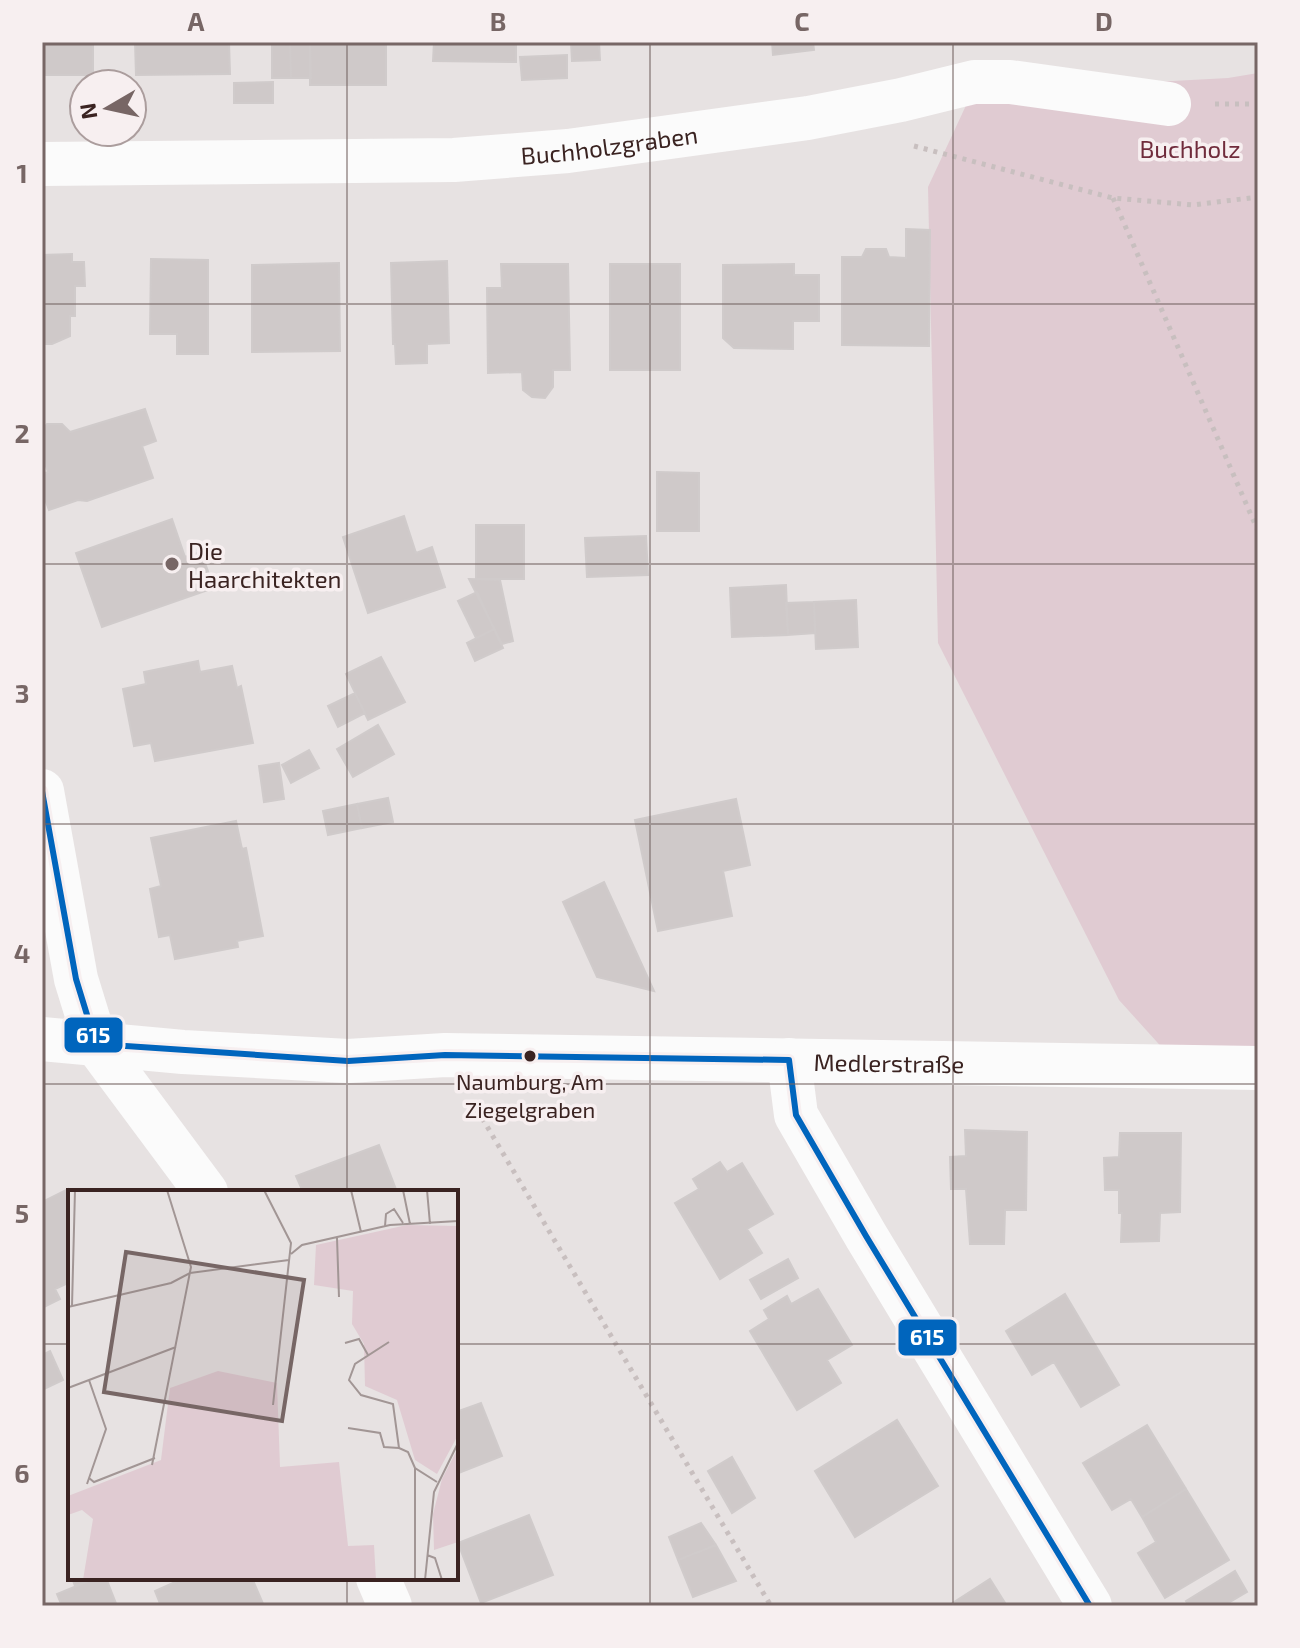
<svg xmlns="http://www.w3.org/2000/svg" width="1300" height="1648" viewBox="0 0 1300 1648" font-family="'Exo 2',sans-serif">
	<style>
		.green { fill: #e0cbd2 }
		.building { fill: #cfc9c9; stroke: #d0cbcb; stroke-width: 2 }
		.lines { fill: none; stroke-linecap: round; stroke-linejoin: round }
		.path { stroke: #c8bfbf; stroke-width: 5; stroke-dasharray: 4 6; stroke-linecap: butt }
		.minor { stroke: #fbfbfb; stroke-width: 44 }
		.bus-1-casing { stroke: #f7eff0; stroke-width: 12 }
		.bus-1 { stroke: #0065bd; stroke-width: 6 }
		.grid { fill: none; stroke: #776665; stroke-width: 2; stroke-opacity: 0.55 }
		.poi-dot { fill: #776665; stroke: #f7eff0; stroke-width: 3 }
		.bus-dot { fill: #3a2321; stroke: #f7eff0; stroke-width: 3 }
		.labels { text-anchor: middle; dominant-baseline: central; stroke-width: 7; stroke-linejoin: round; paint-order: stroke }
		.bus-label { font-size: 22px; fill: #3a2321; stroke: #f7eff0 }
		.street-label { font-size: 24px; fill: #3a2321; stroke: #f7eff0 }
		.park-label { font-size: 24px; fill: #702c3c; stroke: #f7eff0 }
		.poi-label { font-size: 24px; fill: #3a2321; stroke: #f7eff0; text-anchor: start }
		.inset-road { fill: none; stroke: #a29695; stroke-width: 2 }
		.view { fill: #776665; fill-opacity: 0.15; stroke: #776665; stroke-width: 4 }
		.inset-edge { fill: none; stroke: #3a2321; stroke-width: 4 }
		.line-badge { stroke: #f7eff0; stroke-width: 3 }
		.badge-label { font-size: 22px; text-anchor: middle; font-weight: bold; fill: #fff }
		.neatline { fill: none; stroke: #776665; stroke-width: 3 }
		.grid-label { font-size: 26px; text-anchor: middle; font-weight: bold; fill: #776665 }
	</style>
	<rect width="100%" height="100%" fill="#e7e2e2"/>
	<path class="green" d="M1258,73V1052H1166L1119,1000L938,643L928,187L969,99L1080,86L1228,78Z"/>
	<path class="building" d="M42,42H93V75H42Z
		M135,42H229L230,74L136,75Z
		M290,42H310L311,78H291Z
		M310,42H386V85H310Z
		M434,42H516V62L433,61Z
		M571,42H599L600,60L572,61Z
		M772,42H813L814,50L773,55Z
		M290,44L291,78H272V45Z
		M567,55V78L522,80L520,57Z
		M273,82V103H234V83Z
		M906,229L930,230L929,346L842,345V257H862L866,249H886L889,257L906,258Z
		M72,254V262H84L85,286H75V316H70V336L52,344H42V255Z
		M151,259L208,260V354H177V334H150Z
		M447,261L449,343L427,344V363L396,364L395,344H393L391,263Z
		M339,263L340,351L252,352V265Z
		M501,264H568L570,370H553V387L545,398L532,397L523,390L522,372L488,373L487,288H502Z
		M610,264H680V370H610Z
		M794,264V275H819V321H793V349L734,348L723,338V265Z
		M145,409L156,441L142,446L153,478L87,501L78,500L49,510L42,491V474L48,472L42,455V430L47,424H62L70,432Z
		M657,472L699,473V531H657Z
		M404,516L416,553L432,547L445,587L368,613L343,537Z
		M172,519L185,557L201,552L214,588L102,627L76,553Z
		M476,525H524V579H476Z
		M646,536L648,575L587,577L585,538Z
		M469,579L500,580L513,641L502,644Z
		M786,585L788,635L732,637L730,588Z
		M477,592L494,629L476,638L458,601Z
		M856,600L858,647L816,649L814,602Z
		M814,602L815,633L788,635L786,603Z
		M494,629L503,648L475,661L467,643Z
		M381,657L405,702L368,720L346,674Z
		M198,661L200,672L232,666L237,688L241,686L253,743L155,761L151,743L134,746L123,689L146,684L144,672Z
		M355,693L365,713L338,727L328,706Z
		M378,725L394,754L353,777L337,749Z
		M309,750L319,768L291,783L282,765Z
		M279,763L284,799L264,802L259,766Z
		M388,798L393,822L362,828L357,804Z
		M736,799L750,865L723,871L732,916L658,931L635,820Z
		M357,804L362,828L328,835L323,811Z
		M236,821L242,849L246,848L263,936L237,941L238,947L175,959L170,935L159,937L150,889L161,886L151,838Z
		M604,882L654,991L597,977L563,902Z
		M965,1130L1027,1132L1026,1210H1005L1004,1244H970L966,1189H951L950,1157L966,1156Z
		M1120,1133H1181L1180,1212L1160,1213L1159,1241L1121,1242L1122,1213H1119V1190H1105L1104,1158L1119,1157Z
		M379,1145L397,1192H303L296,1176Z
		M720,1162L727,1172L742,1163L773,1214L747,1229L762,1253L720,1279L675,1203L699,1189L693,1179Z
		M68,1189L70,1282L55,1289L60,1299L42,1308V1202Z
		M788,1259L798,1278L761,1299L750,1280Z
		M818,1289L852,1345L827,1360L841,1383L797,1410L750,1331L769,1319L764,1310L787,1296L791,1304Z
		M1065,1294L1119,1385L1081,1407L1054,1362L1032,1375L1006,1331Z
		M50,1351L63,1380L42,1390V1355Z
		M481,1403L502,1456L456,1474V1412Z
		M897,1420L938,1486L855,1537L815,1471Z
		M1147,1425L1186,1489L1142,1517L1131,1499L1112,1510L1083,1463Z
		M732,1457L755,1498L732,1513L708,1471Z
		M1186,1489L1229,1560L1165,1598L1138,1553L1156,1542L1142,1517Z
		M529,1515L553,1575L481,1603L458,1543Z
		M701,1523L716,1545L678,1560L669,1537Z
		M716,1545L736,1581L693,1597L678,1560Z
		M1235,1571L1247,1592L1223,1606H1189L1186,1601Z
		M72,1578H96L75,1586Z
		M96,1578H106L117,1606H62L57,1594Z
		M184,1578H252L264,1606H161L155,1591Z
		M990,1579L1007,1606H948Z"/>
	<g class="lines">
		<path class="path" d="M1215,104H1258
			M914,146L1113,198L1193,205L1258,197
			M1113,198L1258,531
			M472,1101L771,1606"/>
		<g class="minor">
			<path id="s1" d="M42,164L454,160L568,151L808,118L901,100L974,82H1010L1169,104"/>
			<path d="M42,791L76,979L96,1044L206,1192"/>
			<path id="s2" d="M42,1039L183,1052L348,1061L445,1055L1258,1068"/>
			<path d="M789,1060L796,1115L866,1236L1090,1606"/>
			<path d="M378,1578L390,1606"/>
		</g>
		<defs>
			<path id="bus-1" d="M42,791L76,979L96,1044
				M96,1044L348,1061L445,1055L789,1060
				M789,1060L796,1115L866,1236L1090,1606"/>
		</defs>
		<use href="#bus-1" class="bus-1-casing"/>
		<use href="#bus-1" class="bus-1"/>
	</g>
	<path class="grid" d="M347,42V1192M650,42V1606M953,42V1606M42,304H1258M42,564H1258M42,824H1258M42,1084H1258M42,1344H70M456,1344H1258M347,1578V1606"/>
	<circle class="poi-dot" cx="172" cy="564" r="8"/>
	<circle class="bus-dot" cx="530" cy="1056" r="7"/>
	<g class="labels">
		<g class="bus-label">
			<text x="530" y="1081">Naumburg, Am<tspan x="530" dy="28">Ziegelgraben</tspan></text>
		</g>
		<g class="street-label">
			<text stroke="none"><textPath href="#s1" startOffset="568">Buchholzgraben</textPath></text>
			<text stroke="none"><textPath href="#s2" startOffset="848">Medlerstraße</textPath></text>
		</g>
		<g class="park-label">
			<text x="1190" y="148">Buchholz</text>
		</g>
		<g class="poi-label">
			<text x="188" y="550">Die<tspan x="188" dy="28">Haarchitekten</tspan></text>
		</g>
	</g>
	<g transform="translate(68 1190)">
		<rect width="390" height="390" fill="#e7e2e2"/>
		<path d="M339,35L390,36V245L369,284L347,270L329,210L297,196L296,154L284,134L285,101L246,95L248,55ZM150,181L209,193L212,277L271,272L280,356L306,355L308,390H15L25,329L14,320L0,325V306L93,270L102,198ZM390,258V352L366,360L365,324L374,289Z" fill="#e0cbd2"/>
		<path class="inset-road" d="M196,0L223,53L205,215M283,0L293,42M335,0L342,34M359,0L362,34M317,36L318,24L326,19L335,33M269,48L271,107M223,64L234,55L322,35L390,31M4,116L7,0M0,117L103,93L122,83L221,70M321,152L287,174L281,190L293,205L325,214L331,258L340,262L347,278L369,292M277,153L291,149L300,165M0,198L108,157M280,238L312,243L316,257L331,258M84,275L123,77L99,0M347,278V390M21,288L26,292L87,268M19,294L38,239L21,190M359,365L367,368L374,390M357,390L366,302L390,253"/>
		<path class="view" d="M58,62L236,90L214,231L36,202Z"/>
		<rect width="390" height="390" class="inset-edge"/>
	</g>
	<g class="line-badge">
		<rect x="63" y="1016" width="61" height="38" rx="8" fill="#0065bd"/>
		<rect x="897" y="1318" width="61" height="39" rx="8" fill="#0065bd"/>
	</g>
	<g class="badge-label">
		<text x="93" y="1043">615</text>
		<text x="927" y="1345">615</text>
	</g>
	<rect width="1300" height="1648" fill="none" stroke="#f7eff0" stroke-width="88"/>
	<g transform="translate(108 108) rotate(261)"><circle r="38" fill="#f7eff0" stroke="#ab9d9d" stroke-width="2"/>
	<path d="M0-6L14 30L0 20L-14 30Z" fill="#776665"/>
	<text y="-12" font-size="22" font-weight="bold" text-anchor="middle" fill="#3a2321">N</text>
	</g>
	<rect x="44" y="44" width="1212" height="1560" class="neatline"/>
	<g class="grid-label">
		<text x="196" y="31">A</text>
		<text x="498" y="31">B</text>
		<text x="802" y="31">C</text>
		<text x="1104" y="31">D</text>
		<text x="22" y="183">1</text>
		<text x="22" y="443">2</text>
		<text x="22" y="703">3</text>
		<text x="22" y="963">4</text>
		<text x="22" y="1223">5</text>
		<text x="22" y="1483">6</text>
	</g>
</svg>
